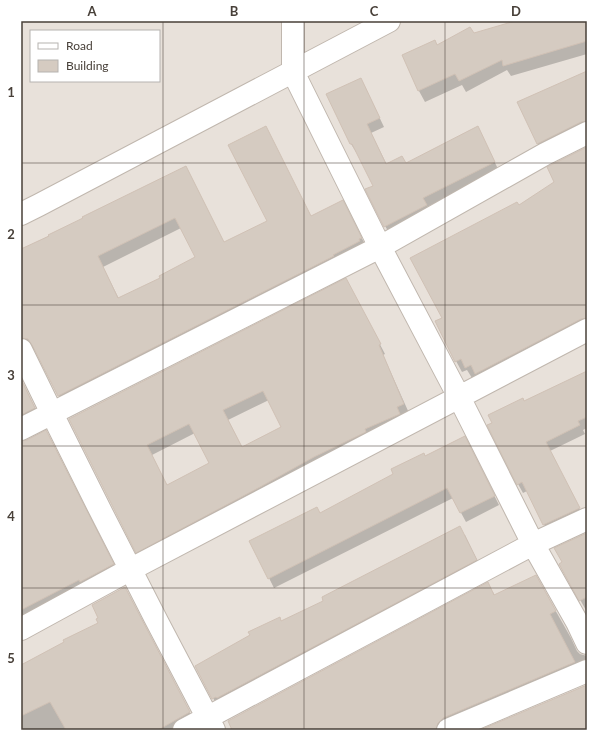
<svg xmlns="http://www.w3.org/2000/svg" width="608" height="751" viewBox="0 0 608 751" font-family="Lato,sans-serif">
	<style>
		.residential { fill: #e8e1da; fill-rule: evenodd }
		.shadow { fill: #0003; fill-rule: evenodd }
		.building { fill: #d5cbc1; stroke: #d0c1b5; fill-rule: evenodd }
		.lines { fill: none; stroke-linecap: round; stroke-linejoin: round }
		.street-casing { stroke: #c0b7ae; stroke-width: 24 }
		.street { stroke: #fff; stroke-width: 22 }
		.grid { fill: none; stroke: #484039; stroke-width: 1; stroke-opacity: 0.55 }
		.neatline { fill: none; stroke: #484039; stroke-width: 1.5 }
		.grid-label { font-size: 13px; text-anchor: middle; font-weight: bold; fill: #484039 }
	</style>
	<rect width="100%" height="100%" fill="#f4f0eb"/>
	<path class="residential" d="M21,21H587V730H21ZM31,31H159V81H31Z"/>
	<path class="shadow" d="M519,21H587V54L511,76L507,70L466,92L462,85L425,102L419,91L403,56Z
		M587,72V133L544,155L538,144L519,103Z
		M365,87L384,127L371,133L387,165L406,164L482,136L499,171L427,207L431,214L390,234L385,226L374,186L357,152H356L351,144L327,94Z
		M587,148V330L472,378L467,370L462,372L456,361L443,319L519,207L555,182Z
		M186,167L224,243L311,217L348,212L367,248L64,406L37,352L35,350L29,348L21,349V250ZM181,228L196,257L161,278L119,299L103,267Z
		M351,289L385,354L383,355L409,413L142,562L70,419ZM269,400L282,427L242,448L228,420ZM195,433L210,464L167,486L152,455Z
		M587,373V428L583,430L585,434L550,451L584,518L549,534L527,491L523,493L518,484L524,402Z
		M21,379L40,418L21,428Z
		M21,442H52L119,575L21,627Z
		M470,447L499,505L466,522L453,498L274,588L269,578L320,514Z
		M587,534V612L560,564L563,563Z
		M465,535L481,568L218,707L196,667L281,622Z
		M536,576L571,638L577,651L580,654L587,656V668L445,730H233L493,592L495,596Z
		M130,597L194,721L178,730H21V666L99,624Z"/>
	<path class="building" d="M515,21H587V41L503,66L502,60L459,81L455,74L418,91L402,55L435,40L437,45L470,27L474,33Z
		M587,71V121L581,122L537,144L517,102Z
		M361,78L380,118L367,124L386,164L402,156L406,163L478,126L495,162L423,198L427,205L384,227L365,189L373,186L352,144H350L326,94Z
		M266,126L311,216L343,200L362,238L359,239L360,241L333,255L334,256L58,396L32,345L28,339L21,338V249L49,236L48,235L83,218L82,217L186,166L224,242L267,221L228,145ZM175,218L195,257L159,276L160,278L118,298L98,256Z
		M587,147V318L581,319L475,374L471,365L465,368L461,359L455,362L435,321L442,318L410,258L517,202L519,205L554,182L547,167Z
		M346,278L381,344L379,345L404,404L397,407L400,414L365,429L366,432L314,457L262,486L136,553L69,419ZM263,391L281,427L242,447L223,410ZM189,424L209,463L167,485L147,445Z
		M587,371V417L578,421L580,425L546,442L580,508L543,525L522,482L517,485L487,425L492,423L488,415L523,398L524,401Z
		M21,379L35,408L21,415Z
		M46,430L114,564L80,582L79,580L21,610V441L27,440Z
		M465,436L495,496L460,513L447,488L268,579L249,541L317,507L320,513L393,474L391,469L424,453L425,456Z
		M460,526L477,560L217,698L216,697L212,699L195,666L250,635L248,632L280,617L281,621L323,601L322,597Z
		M587,533V597L579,601L559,564L562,562L554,548Z
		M536,575L556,611L550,614L575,662L443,718L438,723L436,730H232L228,721L488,582L494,595Z
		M125,587L190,712L158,730H66L50,702L21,716V665L64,642L63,640L98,623L96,619L98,618L92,605Z
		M587,685V730H480Z"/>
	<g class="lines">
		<defs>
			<path id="street" d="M293,21V72L380,247L459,397L533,544L577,622L587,643
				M21,214L39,205L389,21
				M21,350C83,478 147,604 214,730
				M21,429L380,247L545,154L587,133
				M21,629L120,575L587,330
				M184,730L533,544L587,519
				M448,730L587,671"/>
		</defs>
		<use href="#street" class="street-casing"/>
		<use href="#street" class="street"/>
	</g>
	<path class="grid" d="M163,21V730M304,21V730M445,21V730M21,163H587M21,305H587M21,446H587M21,588H587"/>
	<rect width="608" height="751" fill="none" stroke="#ffffff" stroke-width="44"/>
	<rect x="30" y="30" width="130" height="52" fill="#ffffff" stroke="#b6b3b0"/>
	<rect x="38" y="43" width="20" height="6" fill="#ffffff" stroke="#b6b3b0"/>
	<text x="66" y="50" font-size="12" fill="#484039">Road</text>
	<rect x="38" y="60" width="20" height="12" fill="#d5cbc1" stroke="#b6b3b0"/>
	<text x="66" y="70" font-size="12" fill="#484039">Building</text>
	<rect x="22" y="22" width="564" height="707" class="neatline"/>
	<g class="grid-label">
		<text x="92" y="16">A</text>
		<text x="234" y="16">B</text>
		<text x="374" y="16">C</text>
		<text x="516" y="16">D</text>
		<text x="11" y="97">1</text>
		<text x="11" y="239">2</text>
		<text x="11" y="380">3</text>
		<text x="11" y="521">4</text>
		<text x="11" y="663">5</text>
	</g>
</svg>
